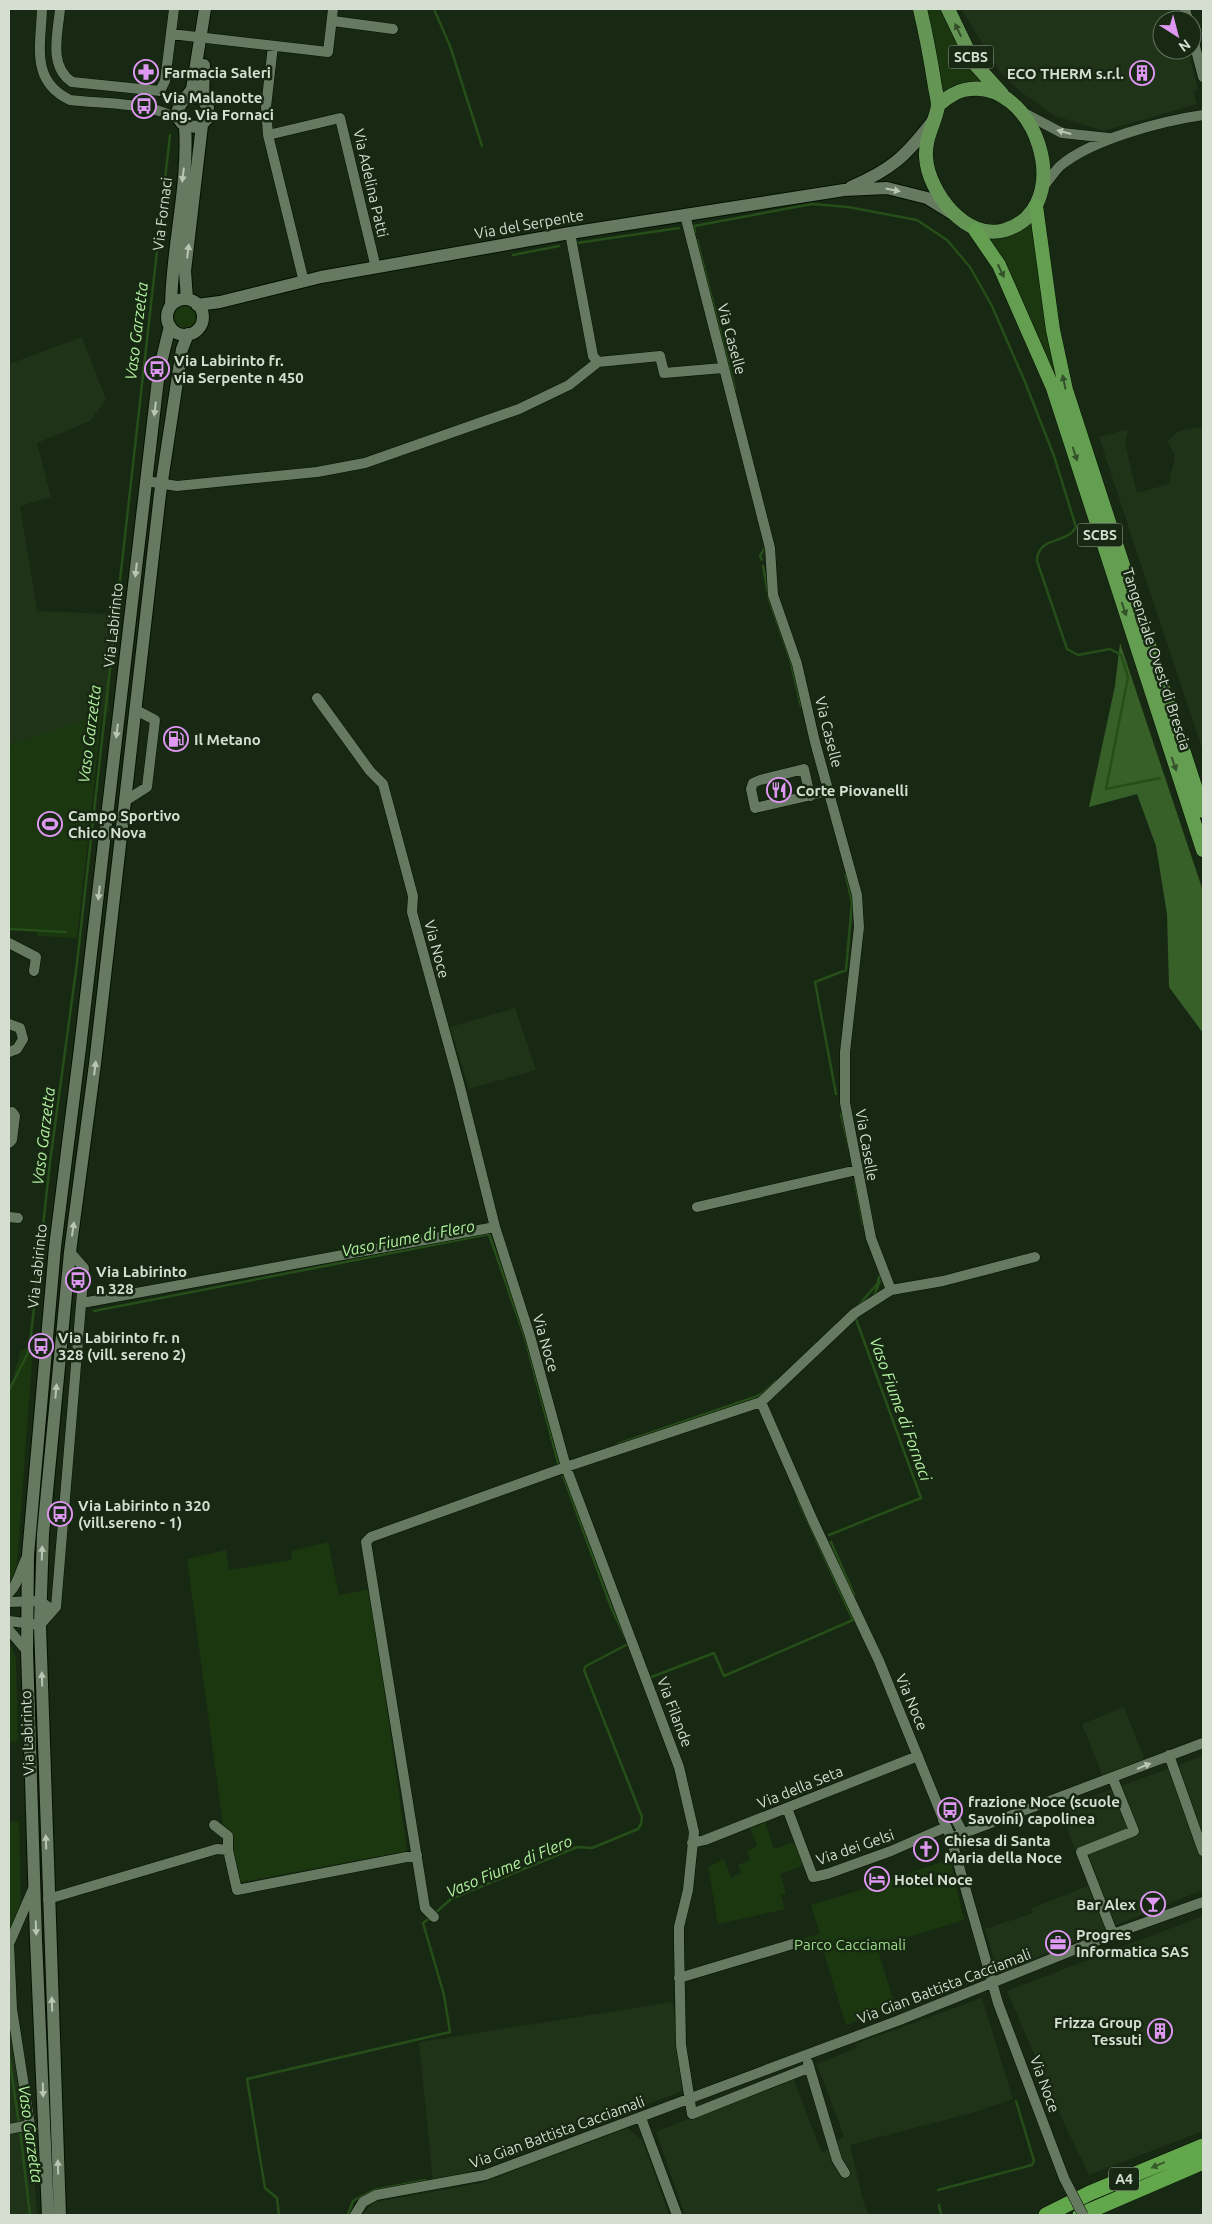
<svg xmlns="http://www.w3.org/2000/svg" width="1212" height="2224" viewBox="0 0 1212 2224" font-family="Ubuntu,sans-serif">
	<style>
		.built { fill: #1e3318 }
		.green { fill: #1a3710 }
		.forest { fill: #376029 }
		.lines { fill: none; stroke-linecap: round; stroke-linejoin: round }
		.stream { stroke: #264e18; stroke-width: 2.5 }
		.minor-casing { stroke: #041101; stroke-width: 11 }
		.tertiary-casing { stroke: #041101; stroke-width: 14 }
		.primary-casing { stroke: #041101; stroke-width: 15 }
		.trunk-casing { stroke: #041101; stroke-width: 15 }
		.motorway-casing { stroke: #041101; stroke-width: 16 }
		.minor { stroke: #667961; stroke-width: 10 }
		.tertiary { stroke: #667961; stroke-width: 12 }
		.primary { stroke: #649555; stroke-width: 14 }
		.trunk { stroke: #649e51; stroke-width: 14 }
		.motorway { stroke: #63a74d; stroke-width: 15 }
		.minor-bridge-casing { stroke: #041101; stroke-width: 11; stroke-linecap: butt }
		.minor-bridge { stroke: #667961; stroke-width: 10 }
		.oneway { fill: #334f2a }
		.oneway2 { fill: #b8c6b5 }
		.oneway3 { fill: #335229 }
		.oneway4 { fill: #365b2a }
		.labels { text-anchor: middle; dominant-baseline: central; stroke-width: 5; stroke-linejoin: round; paint-order: stroke }
		.shield { fill: #182913; stroke: #9ca898; stroke-width: 1 }
		.shield-label { font-size: 14px; font-weight: bold; fill: #d4dfd1 }
		.poi-label { font-size: 15px; font-weight: bold; fill: #d4dfd1; stroke: #182913; text-anchor: start }
		.street-label { font-size: 15px; fill: #d4dfd1; stroke: #182913 }
		.park-label { font-size: 15px; fill: #9cda8a; stroke: #182913 }
		.water-label { font-size: 16px; font-style: italic; fill: #b3f2a1; stroke: #182913 }
	</style>
	<rect width="100%" height="100%" fill="#182913"/>
	<path class="built" d="M961,9H1178L1181,20H1162V50H1188L1198,89L1193,91L1197,104L1104,131L1055,116L1021,92L1000,72Z
		M82,337L106,400L90,421L37,443L51,497L20,506L37,611L109,614V712L9,745V364Z
		M1203,427V752L1099,437L1128,429L1125,443L1137,493L1169,484L1175,455L1167,441L1179,431Z
		M515,1008L536,1070L469,1089L450,1027Z
		M1124,1707L1145,1760L1103,1777L1082,1724Z
		M1203,1756V1890L1010,1968L1004,1969L996,1966L985,1929L1033,1913L1032,1908L1088,1886L1060,1808Z
		M1203,1916V2131L1089,2175L1063,2121L1007,1991Z
		M982,1998L1013,2099L975,2112L850,2145L864,2204L869,2215H685L656,2132L793,2078L822,2153L844,2136L817,2064L856,2048L855,2044Z
		M673,2002L682,2091L476,2170L433,2181L419,2042Z
		M9,2020L24,2122L9,2124Z
		M627,2128L643,2141L669,2215H363L369,2207L376,2202L481,2183Z
		M30,2131L37,2215H9V2134Z"/>
	<path class="green" d="M924,9H941L982,80L978,86L942,95Z
		M1032,222L1066,413L988,243L991,238C1008,238 1018,232 1032,222Z
		M172 316a13 13 0 1 1 26 0a13 13 0 1 1-26 0Z
		M102,714L77,938L37,936V931L9,929V745Z
		M33,1347L16,1580L9,1586V1393L21,1350Z
		M328,1542L339,1595L370,1589L407,1851L231,1884L187,1559L226,1550L229,1570L291,1560L292,1551Z
		M9,1640L16,1659L18,1741L9,1742Z
		M764,1819L774,1849L797,1841L804,1865L780,1874L786,1893L781,1895L785,1909L718,1924L708,1867L724,1859L731,1878L741,1873L738,1865L750,1860L747,1851L757,1846L749,1825Z
		M19,1821L21,1911L15,1927L9,1931V1822Z
		M950,1859L964,1920L877,1947L895,2006L846,2025L820,1940L797,1947L795,1940L820,1934L811,1905L860,1890Z"/>
	<path class="forest" d="M1120,643L1203,891V1033L1169,987L1167,914L1156,846L1137,794L1089,807L1115,686Z"/>
	<g class="lines">
		<path class="stream" d="M434,9L450,46L482,146
			M695,232L694,226L812,204L848,207L917,220L947,240L970,267L992,306L1025,382L1054,456L1076,527C1067,545 1038,535 1037,561L1067,649L1078,655L1110,649L1121,655L1128,677L1106,789L1160,778
			M697,240L735,389
			M577,243L679,228
			M513,255L559,246
			M762,560L760,556L766,546
			M763,566L769,599L790,659L801,706
			M9,929L66,932
			M836,1094L815,982L846,970L852,903L846,875
			M841,1114L849,1148
			M855,1181L863,1224
			M874,1295L880,1281
			M858,1306L877,1284L880,1275
			M94,1311L489,1234L525,1338L559,1466
			M9,1390L28,1353L30,1344L50,1162L77,963L170,135
			M618,1444L755,1397L763,1393L776,1381
			M563,1475L611,1607L625,1637
			M829,1535L921,1498L856,1319
			M831,1542L854,1595
			M649,1678L714,1653L724,1676L853,1620L798,1500
			M435,1913L451,1899L577,1847L592,1848L638,1829L641,1824L642,1817L584,1670L586,1666L628,1644
			M9,2056L19,2124
			M20,2130L30,2215
			M938,2190L1032,2165L1034,2161L1016,2101
			M939,2205L941,2215
			M279,2215L277,2198L265,2188L247,2079L450,2032L444,1995L423,1923L431,1917
			M348,2215L353,2201L374,2190L426,2180"/>
		<defs>
			<path id="minor" d="M42,9C41,45 30,81 70,100C101,104 153,102 179,120
				M60,9C58,33 48,66 72,82L160,91L165,81L174,9
				M1185,9L1188,20
				M333,21L393,29
				M171,34L328,52L333,9
				M1192,35L1203,77
				M273,46L266,107L268,135L340,118L376,268
				M1024,113L1062,133L1109,138
				M268,135L304,282
				M1043,187C1049,180 1054,172 1060,166C1092,139 1162,121 1203,115
				M685,215L770,548L773,595L797,664L815,742L857,895L859,927L845,1052V1103L871,1238L891,1290
				M570,233L593,356L598,362L660,356L664,373L723,368
				M146,481L177,486L317,472L365,463L519,409L569,385L598,362
				M317,698L370,771L383,784L413,896L412,912L459,1083L495,1227
				M810,796L804,769L760,780L753,783L751,789L755,808L829,791
				M125,801L147,787L155,720L136,710
				M9,943L36,957L34,971
				M9,1024L20,1028L23,1039L17,1049L9,1052
				M9,1113L12,1112L15,1116L12,1140L9,1143
				M697,1207L857,1170
				M9,1217L18,1218
				M82,1303L495,1227L530,1336L566,1467L761,1402L813,1521L879,1661L951,1838L998,2003L1064,2178
				M761,1402L855,1313L891,1290L943,1281L1035,1257
				M9,1593C20,1582 20,1568 28,1555
				M9,1602L40,1601L53,1610
				M9,1621L40,1625L56,1607L84,1268L70,1252
				M9,1630L27,1651
				M1169,1755L1203,1851
				M1113,1779L1134,1831L1081,1852L1113,1934
				M787,1808L813,1877L827,1874L891,1851L946,1827
				M943,1820L954,1816L963,1833
				M214,1825L228,1836V1850
				M951,1838L1203,1743
				M692,1843L705,1840L918,1756
				M48,1899L217,1849L228,1850L237,1890L417,1855
				M434,1917L425,1908L366,1542L371,1537L566,1467L679,1767L694,1832L688,1890L679,1927V1944L681,2045L692,2114L808,2068
				M679,1978L796,1943
				M808,2063L837,2160L845,2173
				M641,2118L677,2215
				M9,2129L30,2125L12,2009L9,1944L33,1889
				M355,2215L363,2202L376,2195L485,2175L897,2021L1113,1934L1203,1902"/>
			<path id="tertiary" d="M187,97L201,98L208,107V118L199,127L185,126C167,112 185,101 192,89L205,9
				M203,100L204,65
				M851,187C892,169 905,157 932,122
				M187,299L185,271L202,125
				M167 317a18 18 0 1 1 36 0a18 18 0 1 1-36 0Z
				M171,305C172,246 189,184 185,126
				M197,305L220,302L321,277L570,233L844,190L887,188L927,198L951,213
				M48,2215L36,1940L27,1651L28,1555L55,1247L80,1048L159,371L170,326
				M60,2215L40,1625L43,1534L70,1252L95,1064L160,494L182,349L188,334"/>
			<path id="primary" d="M920,9C926,34 931,61 935,87C936,93 938,100 938,106C935,124 925,136 926,157C928,192 966,242 1005,230C1079,207 1035,74 964,90C954,92 946,99 938,105
				M948,9L974,63L1002,94"/>
			<path id="trunk" d="M1036,206L1053,330L1066,390L1203,811
				M975,230L999,265L1053,388L1203,850"/>
			<path id="motorway" d="M1046,2215L1090,2193L1203,2146
				M1080,2215L1203,2162"/>
		</defs>
		<use href="#minor" class="minor-casing"/>
		<use href="#tertiary" class="tertiary-casing"/>
		<use href="#primary" class="primary-casing"/>
		<use href="#trunk" class="trunk-casing"/>
		<use href="#motorway" class="motorway-casing"/>
		<use href="#minor" class="minor"/>
		<use href="#tertiary" class="tertiary"/>
		<use href="#primary" class="primary"/>
		<use href="#trunk" class="trunk"/>
		<use href="#motorway" class="motorway"/>
		<defs>
			<path id="minor-bridge" d="M1064,2178L1083,2215"/>
		</defs>
		<use href="#minor-bridge" class="minor-bridge-casing"/>
		<use href="#minor-bridge" class="minor-bridge"/>
	</g>
	<defs><path id="oneway-solid" d="M-6-.8H1V-3.2L6.5 0L1 3.2V.8H-6Z" transform="scale(1.25)"/></defs>
	<use class="oneway" href="#oneway-solid" transform="translate(958 30) rotate(-115)"/>
	<g class="oneway2">
		<use href="#oneway-solid" transform="translate(1064 132) rotate(-165)"/>
		<use href="#oneway-solid" transform="translate(183 175) rotate(97)"/>
		<use href="#oneway-solid" transform="translate(893 190) rotate(11)"/>
		<use href="#oneway-solid" transform="translate(188 251) rotate(-83)"/>
		<use href="#oneway-solid" transform="translate(155 409) rotate(97)"/>
		<use href="#oneway-solid" transform="translate(136 570) rotate(97)"/>
		<use href="#oneway-solid" transform="translate(117 731) rotate(97)"/>
		<use href="#oneway-solid" transform="translate(99 893) rotate(96)"/>
		<use href="#oneway-solid" transform="translate(95 1068) rotate(-83)"/>
		<use href="#oneway-solid" transform="translate(73 1229) rotate(-82)"/>
		<use href="#oneway-solid" transform="translate(56 1391) rotate(-85)"/>
		<use href="#oneway-solid" transform="translate(42 1553) rotate(-88)"/>
		<use href="#oneway-solid" transform="translate(42 1679) rotate(-92)"/>
		<use href="#oneway-solid" transform="translate(1144 1766) rotate(-22)"/>
		<use href="#oneway-solid" transform="translate(46 1842) rotate(-92)"/>
		<use href="#oneway-solid" transform="translate(36 1928) rotate(88)"/>
		<use href="#oneway-solid" transform="translate(52 2004) rotate(-92)"/>
		<use href="#oneway-solid" transform="translate(43 2090) rotate(88)"/>
		<use href="#oneway-solid" transform="translate(58 2167) rotate(-92)"/>
	</g>
	<g class="oneway3">
		<use href="#oneway-solid" transform="translate(1001 271) rotate(65)"/>
		<use href="#oneway-solid" transform="translate(1064 382) rotate(-102)"/>
		<use href="#oneway-solid" transform="translate(1075 454) rotate(72)"/>
		<use href="#oneway-solid" transform="translate(1124 609) rotate(72)"/>
		<use href="#oneway-solid" transform="translate(1174 764) rotate(71)"/>
	</g>
	<use class="oneway4" href="#oneway-solid" transform="translate(1158 2165) rotate(157)"/>
	<defs>
		<symbol id="pharmacy-ring" viewBox="-11 -11 22 22"><circle r="9.5" fill="#182913" stroke="#de98f2" stroke-width="1.5"/><path d="M-2-6h4v4h4v4h-4v4h-4v-4h-4v-4h4Z" fill="#de98f2"/></symbol>
		<symbol id="building-ring" viewBox="-11 -11 22 22"><circle r="9.5" fill="#182913" stroke="#de98f2" stroke-width="1.5"/><path d="M-4-6H4V6H1V3H-1V6H-4ZM-2.5-4.3h1.7v1.8h-1.7ZM.8-4.3h1.7v1.8H.8ZM-2.5-1h1.7V.8h-1.7ZM.8-1h1.7V.8H.8Z" fill="#de98f2"/></symbol>
		<symbol id="bus-ring" viewBox="-11 -11 22 22"><circle r="9.5" fill="#182913" stroke="#de98f2" stroke-width="1.5"/><path d="M-5-6H5V4H4V6H2V4H-2V6H-4V4H-5ZM-3.5-4V0h7V-4ZM-3.5 1.2v1.5H-2V1.2ZM2 1.2v1.5H3.5V1.2Z" fill="#de98f2"/></symbol>
		<symbol id="fuel-ring" viewBox="-11 -11 22 22"><circle r="9.5" fill="#182913" stroke="#de98f2" stroke-width="1.5"/><path d="M-5.5-6h7V0h2V4h1.3V-2.5L3-4.5l.8-.8L6-3V5H2.5V1h-1V6h-7ZM-4.2-4.7v3.2H.2V-4.7Z" fill="#de98f2"/></symbol>
		<symbol id="restaurant-ring" viewBox="-11 -11 22 22"><circle r="9.5" fill="#182913" stroke="#de98f2" stroke-width="1.5"/><path d="M-5-6h1v4h1v-4h1v4h1v-4h1v5L-1.5 .5V6h-2V.5L-5-1ZM5-6V6H3V1.5H1.5Q1.5-4 5-6Z" fill="#de98f2"/></symbol>
		<symbol id="stadium-ring" viewBox="-11 -11 22 22"><circle r="9.5" fill="#182913" stroke="#de98f2" stroke-width="1.5"/><path d="M0-5a6.5 5 0 1 0 0 10a6.5 5 0 1 0 0-10ZM-3.5-1.8h7v3.6h-7Z" fill="#de98f2"/></symbol>
		<symbol id="church-ring" viewBox="-11 -11 22 22"><circle r="9.5" fill="#182913" stroke="#de98f2" stroke-width="1.5"/><path d="M-1.2-6h2.4v3.5h3.3v2.4h-3.3V6h-2.4V-.1h-3.3v-2.4h3.3Z" fill="#de98f2"/></symbol>
		<symbol id="hotel-ring" viewBox="-11 -11 22 22"><circle r="9.5" fill="#182913" stroke="#de98f2" stroke-width="1.5"/><path d="M-6-4.5h1.5V1H6V5H4.5V3h-9V5H-6ZM-4 0a1.8 1.8 0 1 1 3.6 0ZM.5 0V-2.5h3Q6-2.5 6 0Z" fill="#de98f2"/></symbol>
		<symbol id="bar-ring" viewBox="-11 -11 22 22"><circle r="9.5" fill="#182913" stroke="#de98f2" stroke-width="1.5"/><path d="M-6-5H6L.8 .8V4.5H3.5V6h-7V4.5H-.8V.8Z" fill="#de98f2"/></symbol>
		<symbol id="office-ring" viewBox="-11 -11 22 22"><circle r="9.5" fill="#182913" stroke="#de98f2" stroke-width="1.5"/><path d="M-6-3h4V-5.5h4V-3h4V5H-6ZM-1-4.5V-3h2v-1.5ZM-6 0V1H6V0Z" fill="#de98f2"/></symbol>
	</defs>
	<g fill-rule="evenodd">
		<use href="#pharmacy-ring" x="132" y="58" width="28" height="28"/>
		<use href="#building-ring" x="1128" y="59" width="28" height="28"/>
		<use href="#bus-ring" x="130" y="92" width="28" height="28"/>
		<use href="#bus-ring" x="143" y="355" width="28" height="28"/>
		<use href="#fuel-ring" x="162" y="725" width="28" height="28"/>
		<use href="#restaurant-ring" x="765" y="776" width="28" height="28"/>
		<use href="#stadium-ring" x="36" y="810" width="28" height="28"/>
		<use href="#bus-ring" x="64" y="1266" width="28" height="28"/>
		<use href="#bus-ring" x="27" y="1332" width="28" height="28"/>
		<use href="#bus-ring" x="46" y="1500" width="28" height="28"/>
		<use href="#bus-ring" x="936" y="1796" width="28" height="28"/>
		<use href="#church-ring" x="912" y="1835" width="28" height="28"/>
		<use href="#hotel-ring" x="863" y="1865" width="28" height="28"/>
		<use href="#bar-ring" x="1139" y="1890" width="28" height="28"/>
		<use href="#office-ring" x="1044" y="1929" width="28" height="28"/>
		<use href="#building-ring" x="1146" y="2017" width="28" height="28"/>
	</g>
	<g class="labels">
		<g class="shield">
			<rect x="948.5" y="45.5" width="45" height="23" rx="4"/>
			<rect x="1077.5" y="523.5" width="45" height="23" rx="4"/>
			<rect x="1109" y="2167.5" width="30" height="23" rx="4"/>
		</g>
		<g class="shield-label">
			<text x="971" y="57">SCBS</text>
			<text x="1100" y="535">SCBS</text>
			<text x="1124" y="2179">A4</text>
		</g>
		<g class="poi-label">
			<text x="164" y="72">Farmacia Saleri</text>
			<text x="1124" y="73" text-anchor="end">ECO THERM s.r.l.</text>
			<text x="162" y="97">Via Malanotte<tspan x="162" dy="17">ang. Via Fornaci</tspan></text>
			<text x="174" y="360">Via Labirinto fr.<tspan x="174" dy="17">via Serpente n 450</tspan></text>
			<text x="194" y="739">Il Metano</text>
			<text x="796" y="790">Corte Piovanelli</text>
			<text x="68" y="815">Campo Sportivo<tspan x="68" dy="17">Chico Nova</tspan></text>
			<text x="96" y="1271">Via Labirinto<tspan x="96" dy="17">n 328</tspan></text>
			<text x="58" y="1337">Via Labirinto fr. n<tspan x="58" dy="17">328 (vill. sereno 2)</tspan></text>
			<text x="78" y="1505">Via Labirinto n 320<tspan x="78" dy="17">(vill.sereno - 1)</tspan></text>
			<text x="968" y="1801">frazione Noce (scuole<tspan x="968" dy="17">Savoini) capolinea</tspan></text>
			<text x="944" y="1840">Chiesa di Santa<tspan x="944" dy="17">Maria della Noce</tspan></text>
			<text x="894" y="1879">Hotel Noce</text>
			<text x="1136" y="1904" text-anchor="end">Bar Alex</text>
			<text x="1076" y="1934">Progres<tspan x="1076" dy="17">Informatica SAS</tspan></text>
			<text x="1142" y="2022" text-anchor="end">Frizza Group<tspan x="1142" dy="17">Tessuti</tspan></text>
		</g>
		<g class="street-label">
			<text transform="translate(371 183) rotate(77)">Via Adelina Patti</text>
			<text transform="translate(162 214) rotate(-83)">Via Fornaci</text>
			<text transform="translate(529 224) rotate(-10)">Via del Serpente</text>
			<text transform="translate(732 339) rotate(75)">Via Caselle</text>
			<text transform="translate(113 625) rotate(-84)">Via Labirinto</text>
			<text transform="translate(1157 659) rotate(72)">Tangenziale Ovest di Brescia</text>
			<text transform="translate(829 732) rotate(76)">Via Caselle</text>
			<text transform="translate(437 949) rotate(75)">Via Noce</text>
			<text transform="translate(867 1145) rotate(80)">Via Caselle</text>
			<text transform="translate(37 1266) rotate(-84)">Via Labirinto</text>
			<text transform="translate(546 1343) rotate(74)">Via Noce</text>
			<text transform="translate(912 1702) rotate(67)">Via Noce</text>
			<text transform="translate(675 1712) rotate(69)">Via Filande</text>
			<text transform="translate(27 1733) rotate(-92)">Via Labirinto</text>
			<text transform="translate(800 1787) rotate(-22)">Via della Seta</text>
			<text transform="translate(855 1847) rotate(-19)">Via dei Gelsi</text>
			<text transform="translate(944 1986) rotate(-21)">Via Gian Battista Cacciamali</text>
			<text transform="translate(1045 2084) rotate(70)">Via Noce</text>
			<text transform="translate(557 2132) rotate(-20)">Via Gian Battista Cacciamali</text>
		</g>
		<g class="park-label">
			<text x="850" y="1944">Parco Cacciamali</text>
		</g>
		<g class="water-label">
			<text transform="translate(136 331) rotate(-83)">Vaso Garzetta</text>
			<text transform="translate(89 734) rotate(-83)">Vaso Garzetta</text>
			<text transform="translate(43 1136) rotate(-83)">Vaso Garzetta</text>
			<text transform="translate(408 1238) rotate(-11)">Vaso Fiume di Flero</text>
			<text transform="translate(901 1409) rotate(70)">Vaso Fiume di Fornaci</text>
			<text transform="translate(509 1866) rotate(-23)">Vaso Fiume di Flero</text>
			<text transform="translate(31 2134) rotate(82)">Vaso Garzetta</text>
		</g>
	</g>
	<rect width="1212" height="2224" fill="none" stroke="#d4dfd1" stroke-width="20"/>
	<g transform="translate(1177 35) rotate(144)"><circle r="24" fill="#182913" stroke="#63725f"/>
	<path d="M0-4L9 19L0 12L-9 19Z" fill="#de98f2"/>
	<text y="-8" font-size="14" font-weight="bold" text-anchor="middle" fill="#d4dfd1">N</text>
	</g>
</svg>
